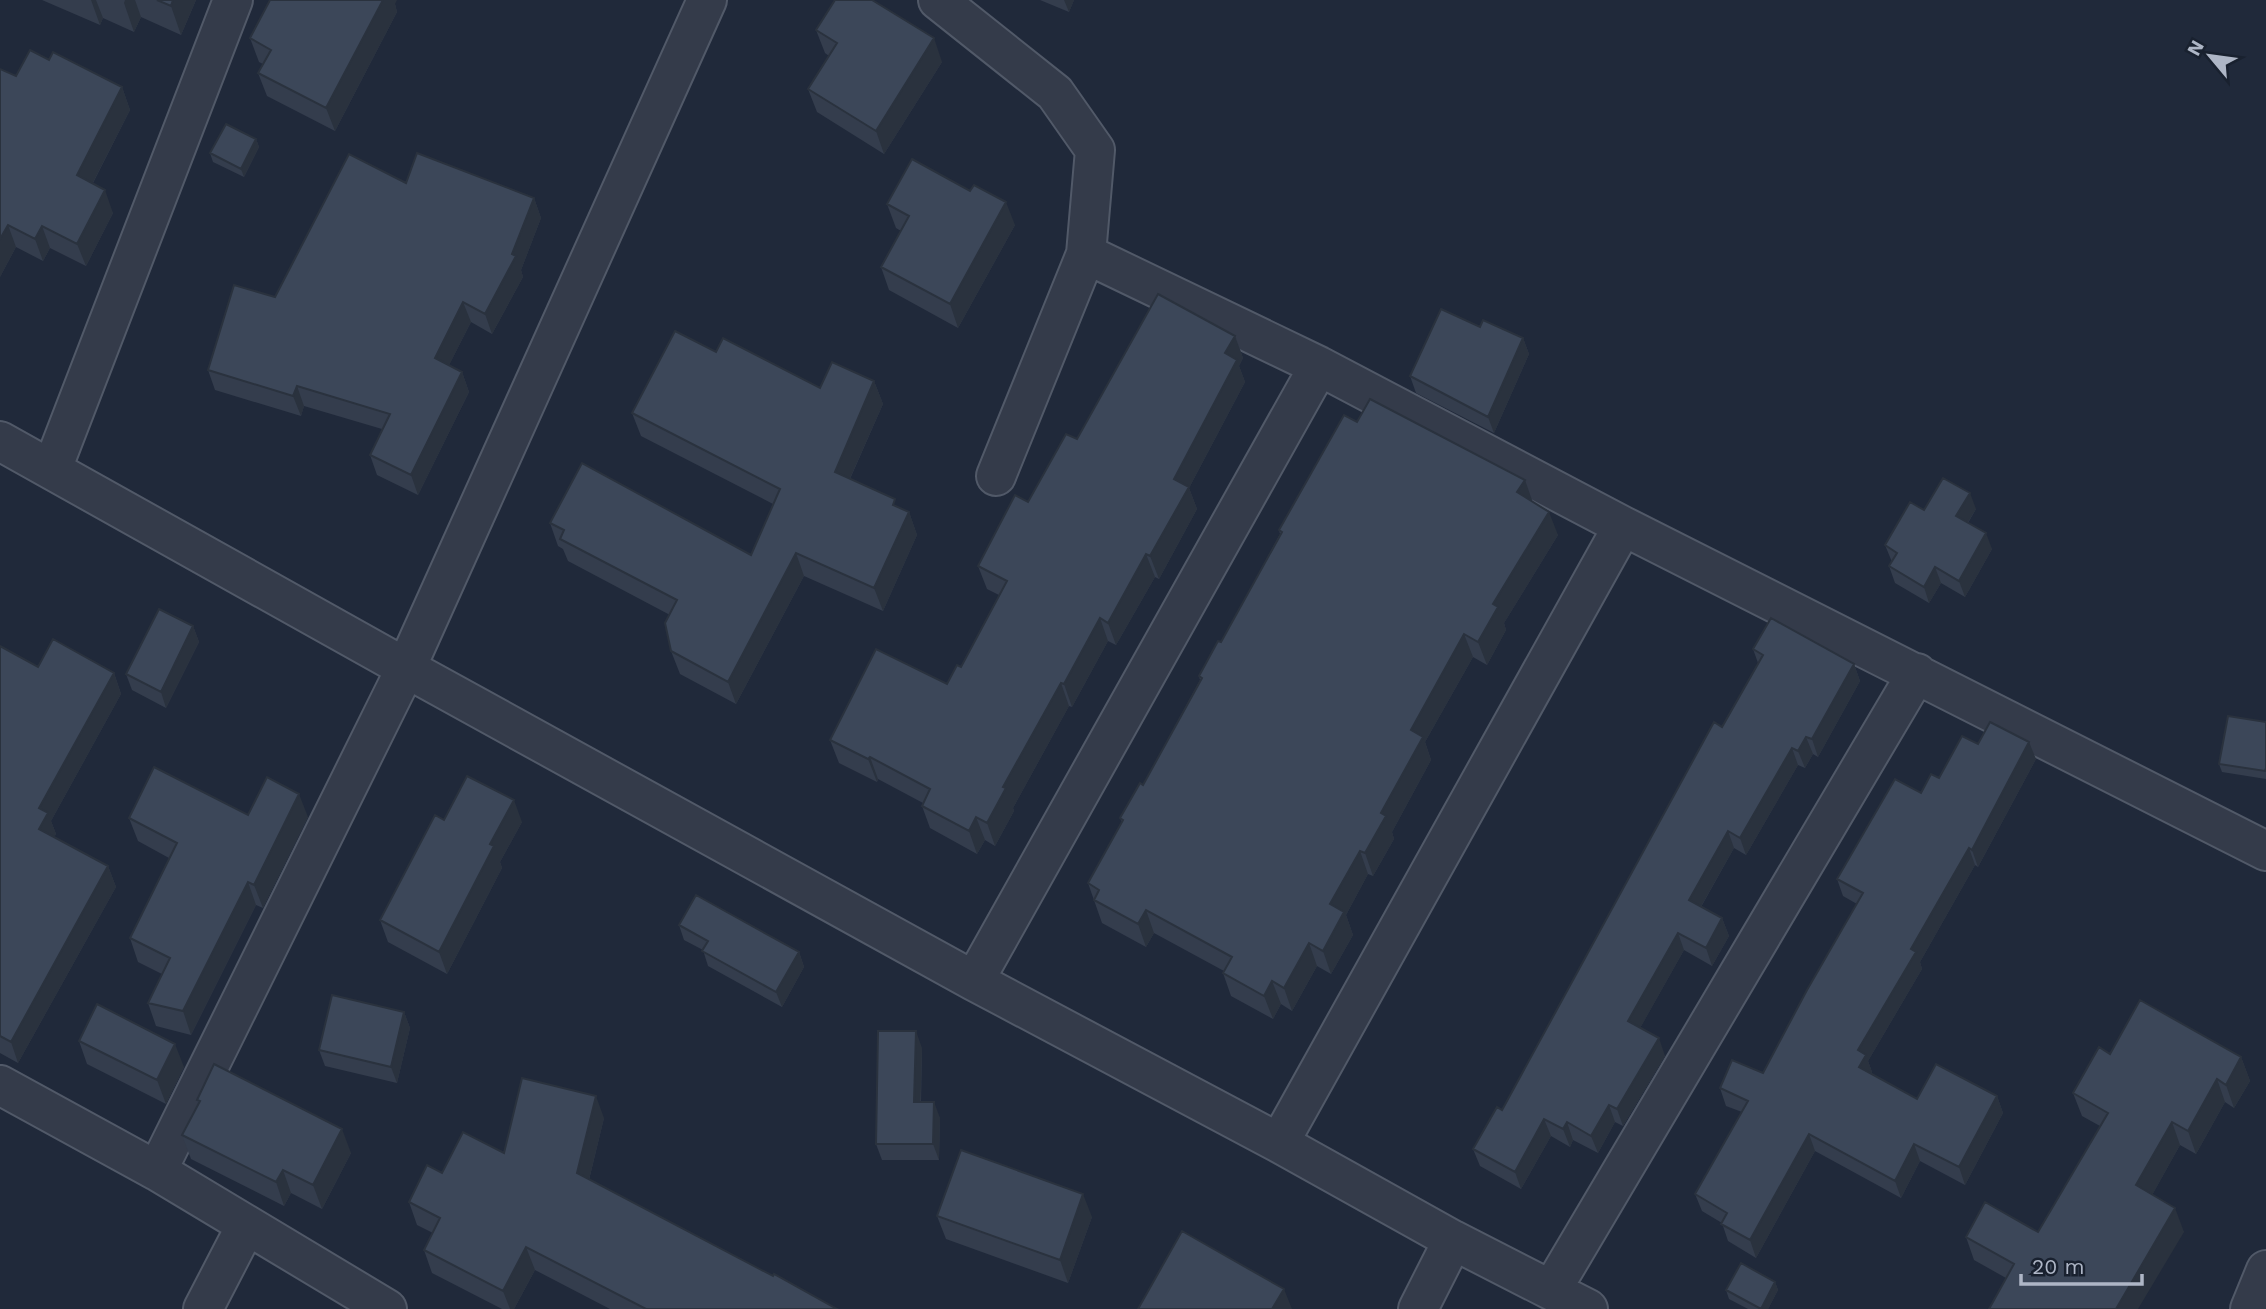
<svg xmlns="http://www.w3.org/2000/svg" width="2266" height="1309" viewBox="0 0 2266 1309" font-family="'Work Sans',sans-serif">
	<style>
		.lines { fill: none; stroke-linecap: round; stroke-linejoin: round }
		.minor-casing { stroke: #515968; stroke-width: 42 }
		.minor { stroke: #343b4a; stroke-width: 38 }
		.wall { fill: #343d4d }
		.shaded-wall { fill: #2a323e }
		.building { fill: #3c4759; stroke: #2a323e; stroke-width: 2 }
	</style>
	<rect width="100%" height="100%" fill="#20293a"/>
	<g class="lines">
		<defs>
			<path id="minor" d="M938,0L1055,93L1095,150L1086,254L996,476
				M1086,254L1319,366L1623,526L2266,851
				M0,441L406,668L974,981L1279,1143L1453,1240L1588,1309
				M52,469L233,0
				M974,981L1319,366
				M0,1085L157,1171L387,1309
				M1279,1143L1623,526
				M157,1171L406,668L707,0
				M1552,1289L1917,673
				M203,1309L246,1226
				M1418,1309L1453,1240
				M2250,1309L2266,1270"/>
		</defs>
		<use href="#minor" class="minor-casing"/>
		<use href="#minor" class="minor"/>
	</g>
	<path class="wall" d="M42,0H196L181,35L141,17L134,32L103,18L100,25Z
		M1040,0H1074L1069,12Z
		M395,4L397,12L335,131L267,96L258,73L263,64L259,62L250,38Z
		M816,30L942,62L884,154L817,112L808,89L829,56L825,53Z
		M49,60L122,87L130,110L93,183L113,213L86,266L50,248L43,261L16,247L0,277L16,76Z
		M256,139L259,147L244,177L213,162L210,153Z
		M406,183L534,198L541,218L521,270L523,277L492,334L471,322L449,365L462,372L469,392L418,495L377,475L370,455L382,429L304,406L301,416L215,390L208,370L275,297Z
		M887,204L1015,225L958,328L889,290L881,267L901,231L896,228Z
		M1480,327L1523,338L1529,354L1494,433L1416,393L1410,376Z
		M1235,336L1243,358L1239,366L1245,382L1189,488L1197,509L1159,579L1155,577L1116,645L1108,641L1072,707L1069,706L1013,808L1014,811L995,846L985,840L977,854L930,828L922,806L923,803L878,779L877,782L839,763L830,740L947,684L961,667L999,595L987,589L978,566L1077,439Z
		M716,352L820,388L874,381L883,404L850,479L898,507L909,512L917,535L883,611L804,576L736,704L680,674L671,651L670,615L568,561L563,549L558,546L550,523L751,555L773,504L641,436L632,413Z
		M1357,422L1525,480L1532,501L1558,535L1504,623L1506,630L1487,665L1473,657L1425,742L1431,760L1392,832L1394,839L1373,876L1368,874L1346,915L1353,935L1331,974L1317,966L1292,1011L1281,1004L1273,1019L1231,996L1223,973L1224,971L1154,933L1146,947L1102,923L1088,883L1122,822L1120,818L1143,785L1200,680L1199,676L1221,642L1280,534L1279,530Z
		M1976,509L1968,523L1992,549L1965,597L1941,583L1929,603L1895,583L1889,566L1892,562L1885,545L1924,510Z
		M193,626L199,642L166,708L132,690L126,674Z
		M0,646L38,667L114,673L121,694L51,821L56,834L54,837L108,866L116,887L18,1063L0,1053Z
		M1753,649L1854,664L1860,681L1818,757L1813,754L1805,768L1798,765L1746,855L1734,848L1701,907L1722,918L1729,936L1712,966L1684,950L1640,1028L1665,1056L1623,1126L1615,1122L1598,1153L1573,1140L1570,1147L1551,1136L1521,1189L1480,1166L1473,1149L1502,1110L1758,663Z
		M2266,722V779L2222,772L2219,764Z
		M1978,744L2036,759L1978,867L1975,865L1920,962L1922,969L1868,1061L1872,1072L1871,1074L1917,1099L1997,1096L2003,1113L1965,1185L1920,1161L1901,1198L1815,1151L1756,1258L1728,1241L1722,1223L1702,1211L1695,1194L1742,1112L1726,1106L1720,1088L1763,1073L1857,904L1843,896L1837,879L1921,793Z
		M248,815L308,817L263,908L256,905L191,1035L156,1026L148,1003L162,974L138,962L130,938L169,858L138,841L129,818Z
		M444,820L522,822L500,862L502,868L447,974L388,942L380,920Z
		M679,925L799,952L804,967L782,1007L708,966L703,950L684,940Z
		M404,1012L410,1028L397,1083L325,1066L319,1050Z
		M79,1041L184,1067L166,1104L87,1064Z
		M922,1048L921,1102L940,1118L939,1160H882L876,1144Z
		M2110,1054L2241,1057L2250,1081L2234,1108L2225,1102L2196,1154L2180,1145L2152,1195L2184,1232L2006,1278L1974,1260L1966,1237L2038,1232L2100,1126L2082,1116L2073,1093Z
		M197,1100L351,1153L322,1209L291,1193L284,1206L191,1159L182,1135L198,1104Z
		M604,1118L589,1180L837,1309H610L535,1270L514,1309H502L432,1273L424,1250L433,1233L417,1225L409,1202L442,1173L504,1153Z
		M937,1216L1092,1217L1068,1283L946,1239Z
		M1775,1282L1778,1290L1768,1309H1748L1729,1299L1726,1290Z"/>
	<path class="shaded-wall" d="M91,0H96L103,18L100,25Z
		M125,0H135L141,17L134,32L124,3Z
		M173,0H196L181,35L171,6Z
		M383,0H397L395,4L397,12L335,131L326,108Z
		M1064,0H1074L1069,12Z
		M934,38L942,62L884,154L876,131Z
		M122,87L130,110L85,198L77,175Z
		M256,139L259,147L244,177L241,169Z
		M105,190L113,213L86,266L77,244Z
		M534,198L541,218L521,270L523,277L492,334L485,314L512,254Z
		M1006,202L1015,225L958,328L950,304Z
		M8,225L16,247L0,277V239Z
		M42,226L50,248L43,261L35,239Z
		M463,302L471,322L442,379L435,358Z
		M1235,336L1243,358L1239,366L1245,382L1189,488L1197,509L1159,579L1150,556L1174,479L1225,353Z
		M1523,338L1529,354L1494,433L1488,417Z
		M462,372L469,392L418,495L411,475Z
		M874,381L883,404L843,494L835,472Z
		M297,386L304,406L301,416L293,396Z
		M1525,480L1533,503L1517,492Z
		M1970,493L1976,509L1962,532L1956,516Z
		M909,512L917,535L883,611L874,588Z
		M1549,512L1558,535L1504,623L1506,630L1487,665L1478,642L1493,604Z
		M1986,533L1992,549L1965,597L1959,581Z
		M796,553L804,576L736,704L728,682Z
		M1146,554L1155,577L1116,645L1108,623Z
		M1935,567L1941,583L1929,603L1924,587Z
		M1100,618L1108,641L1072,707L1064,684Z
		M193,626L199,642L166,708L161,692Z
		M1464,634L1473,657L1425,742L1431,760L1392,832L1394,839L1373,876L1365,853L1411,730Z
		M1854,664L1860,681L1818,757L1812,739Z
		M114,673L121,694L51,821L56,834L47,850L39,829V808Z
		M1061,683L1069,706L1013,808L1014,811L995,846L987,823L1003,787Z
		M1806,737L1813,754L1805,768L1798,751Z
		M2029,742L2036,759L1978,867L1972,850Z
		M1792,748L1798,765L1746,855L1740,838Z
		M870,757L878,779L877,782L868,759Z
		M299,794L308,817L263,908L254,885Z
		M514,800L522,822L500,862L502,868L447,974L439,952L490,844Z
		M976,817L985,840L977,854L969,831Z
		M1728,831L1734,848L1695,917L1689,900Z
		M1969,848L1975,865L1920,962L1922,969L1868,1061L1872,1072L1865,1084L1859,1067L1858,1050L1911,949Z
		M1360,851L1368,874L1346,915L1353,935L1331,974L1323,951L1330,904Z
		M108,866L116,887L18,1063L11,1042Z
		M248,882L256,905L191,1035L183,1011Z
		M1146,910L1154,933L1146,947L1138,924Z
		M1722,918L1729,936L1712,966L1706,948Z
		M1678,933L1684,950L1634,1039L1628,1021Z
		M1309,943L1317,966L1292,1011L1284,988Z
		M799,952L804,967L782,1007L776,992Z
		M1272,981L1281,1004L1273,1019L1264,996Z
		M404,1012L410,1028L397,1083L391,1067Z
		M916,1031L922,1048L920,1118L914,1102Z
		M1659,1038L1665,1056L1623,1126L1617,1109Z
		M175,1044L184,1067L166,1104L157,1080Z
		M2241,1057L2250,1081L2234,1108L2226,1085Z
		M2217,1079L2225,1102L2196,1154L2188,1131Z
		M596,1096L604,1118L585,1196L577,1173Z
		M1997,1096L2003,1113L1965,1185L1959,1167Z
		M934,1102L940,1118L939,1160L933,1144Z
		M1609,1105L1615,1122L1598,1153L1591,1136Z
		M1544,1119L1551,1136L1521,1189L1515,1172Z
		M1567,1122L1573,1140L1570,1147L1563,1129Z
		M2172,1122L2180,1145L2145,1208L2136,1185Z
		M342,1129L351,1153L322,1209L313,1185Z
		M1809,1134L1815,1151L1756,1258L1750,1240Z
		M1914,1144L1920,1161L1901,1198L1895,1181Z
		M283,1170L291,1193L284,1206L276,1182Z
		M1083,1194L1092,1217L1068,1283L1060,1260Z
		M2175,1208L2184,1232L2138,1309H2116Z
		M526,1247L535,1270L514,1309H510L503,1291Z
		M1775,1282L1778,1290L1768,1309H1761Z
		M1284,1289L1292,1309H1272Z"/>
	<path class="building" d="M157,0H173L171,6Z
		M270,0H383L326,108L258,73L271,50L250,38Z
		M835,0H872L934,38L876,131L808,89L837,43L816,30Z
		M30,50L49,60L53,52L122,87L77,175L105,190L77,244L42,226L35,239L8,225L0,239V69L16,76Z
		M226,124L256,139L241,169L210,153Z
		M417,153L534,198L512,254L516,256L485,314L463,302L435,358L462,372L411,475L370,455L390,414L297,386L293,396L208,370L234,285L275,297L349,154L406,183Z
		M912,159L970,191L974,185L1006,202L950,304L881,267L909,216L887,204Z
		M1158,294L1235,336L1225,353L1237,360L1174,479L1189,487L1150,556L1146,554L1108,623L1100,618L1064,684L1061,683L1003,787L1006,788L987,823L976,817L969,831L922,806L930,789L870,757L868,759L830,740L876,649L947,684L957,665L961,667L1007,581L978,566L1015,495L1028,502L1066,434L1077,439Z
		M1441,309L1480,327L1483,320L1523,338L1488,417L1410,376Z
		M675,331L716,352L723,338L820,388L832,362L874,381L835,472L895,499L893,505L909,512L874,588L796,553L728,682L671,651L665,623L677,600L560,539L564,530L550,523L582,463L751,555L780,489L632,413Z
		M1370,399L1525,480L1517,492L1549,512L1493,604L1498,607L1478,642L1464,634L1411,730L1423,737L1381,813L1386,816L1365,853L1360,851L1330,904L1344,912L1323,951L1309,943L1284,988L1272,981L1264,996L1223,973L1232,957L1146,910L1138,924L1094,900L1099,890L1088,883L1123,820L1120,818L1140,783L1143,785L1202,678L1199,676L1218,641L1221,642L1282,532L1279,530L1344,415L1357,422Z
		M1943,478L1970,493L1956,516L1986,533L1959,581L1935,567L1924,587L1889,566L1897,553L1885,545L1910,502L1924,510Z
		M159,609L193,626L161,692L126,674Z
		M1771,618L1854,664L1812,739L1806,737L1798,751L1792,748L1740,838L1728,831L1689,900L1722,918L1706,948L1678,933L1628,1021L1659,1038L1617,1109L1609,1105L1591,1136L1567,1122L1563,1129L1544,1119L1515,1172L1473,1149L1497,1107L1502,1110L1714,722L1722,727L1763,655L1753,649Z
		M53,639L114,673L39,808L48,813L39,829L108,866L11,1042L0,1036V646L38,667Z
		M2228,716L2266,722V768L2265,771L2219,764Z
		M1990,722L2029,742L1972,850L1969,848L1911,949L1916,952L1858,1050L1866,1055L1859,1067L1917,1099L1936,1064L1997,1096L1959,1167L1914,1144L1895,1181L1809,1134L1750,1240L1721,1224L1727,1213L1695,1194L1748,1101L1720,1088L1732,1060L1763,1073L1807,990L1863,893L1837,879L1895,779L1921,793L1931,774L1939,778L1962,736L1978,744Z
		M154,767L248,815L267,777L299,794L254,885L248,882L183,1011L148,1003L170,958L130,938L177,843L129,818Z
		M467,776L514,800L490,844L494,846L439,952L380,920L435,815L444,820Z
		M696,895L799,952L776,992L702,951L708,941L679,925Z
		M332,995L404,1012L391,1067L319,1050Z
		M2140,1000L2241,1057L2226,1085L2217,1079L2188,1131L2172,1122L2136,1185L2175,1208L2116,1309H1989L2014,1264L1966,1237L1985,1202L2038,1232L2108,1113L2073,1093L2099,1047L2110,1054Z
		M97,1004L175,1044L157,1080L79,1041Z
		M878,1031H916L914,1102H934L933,1144H876Z
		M214,1064L342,1129L313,1185L283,1170L276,1182L182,1135L200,1101L197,1100Z
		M522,1078L596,1096L577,1173L773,1276L774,1274L837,1309H646L526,1247L503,1291L424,1250L440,1218L409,1202L427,1165L442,1173L463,1132L504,1153Z
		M961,1150L1083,1194L1060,1260L937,1216Z
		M1182,1231L1284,1289L1272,1309H1138Z
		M1741,1263L1775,1282L1761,1309L1726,1290Z"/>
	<g transform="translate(2210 56) rotate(299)" stroke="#19212f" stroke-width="5" paint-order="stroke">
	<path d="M0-5L12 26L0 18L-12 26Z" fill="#aeb6c6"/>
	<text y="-10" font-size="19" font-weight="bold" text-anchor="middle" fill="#aeb6c6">N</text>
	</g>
	<path d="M2021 1274v10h121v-10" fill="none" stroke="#aeb6c6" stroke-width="3.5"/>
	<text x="2032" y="1274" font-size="21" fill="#aeb6c6" stroke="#19212f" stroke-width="5" paint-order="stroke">20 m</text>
</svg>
